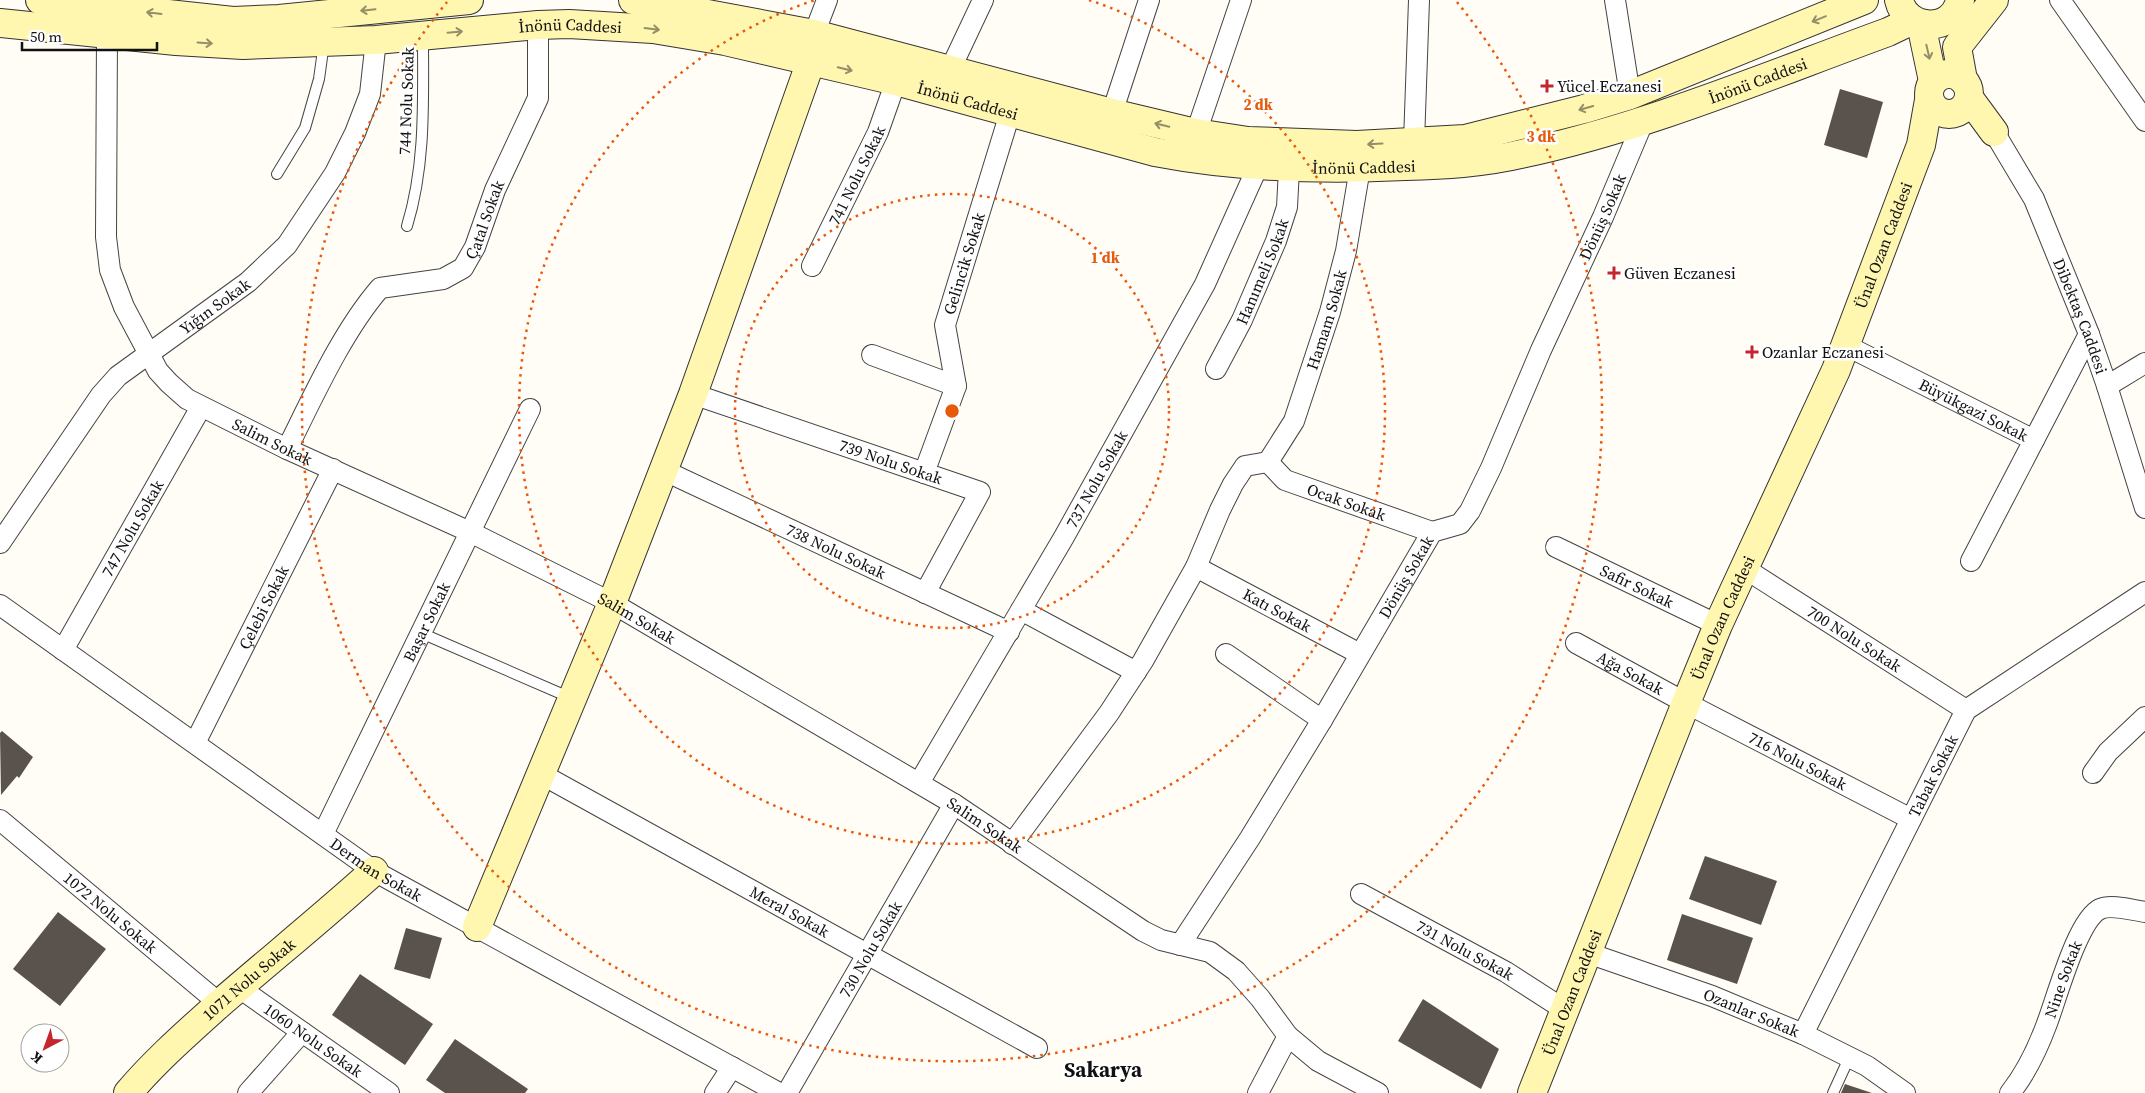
<svg xmlns="http://www.w3.org/2000/svg" width="2145" height="1093" viewBox="0 0 2145 1093" font-family="'Source Serif 4',serif">
	<style>
		.building { fill: #5a524d }
		.lines { fill: none; stroke-linecap: round; stroke-linejoin: round }
		.lane-casing { stroke: #444; stroke-width: 12 }
		.street-casing { stroke: #444; stroke-width: 22 }
		.secondary-casing { stroke: #333; stroke-width: 30 }
		.lane { stroke: #fff; stroke-width: 10 }
		.street { stroke: #fff; stroke-width: 20 }
		.secondary { stroke: #fff6b0; stroke-width: 28 }
		.oneway { stroke: #948f68 }
		.ring { fill: none; stroke: #e8590c; stroke-width: 2.5; stroke-dasharray: 2.5 5 }
		.poi-dot { fill: #c4262e; stroke: #fff; stroke-width: 2 }
		.labels { text-anchor: middle; dominant-baseline: central; stroke-width: 5; stroke-linejoin: round; paint-order: stroke }
		.street-label { font-size: 16px; fill: #111; stroke: #fff }
		.poi-label { font-size: 16px; fill: #111; stroke: #fff; text-anchor: start }
		.district-label { font-size: 21px; font-weight: bold; fill: #111; stroke: #fff }
		.centre { fill: #e8590c; stroke: #fff; stroke-width: 2.5 }
		.ring-label { font-size: 15px; text-anchor: middle; font-weight: bold; fill: #e8590c; stroke: #fff; stroke-width: 5; stroke-linejoin: round; paint-order: stroke }
	</style>
	<rect width="100%" height="100%" fill="#fffdf5"/>
	<path class="building" d="M1840,89L1883,102L1867,158L1824,145Z
		M2,731L33,757L19,778L17,776L1,795L0,733Z
		M1705,856L1777,881L1761,925L1689,899Z
		M58,912L106,949L60,1006L13,969Z
		M1682,914L1753,938L1737,984L1667,960Z
		M406,928L442,938L430,979L394,969Z
		M360,974L433,1024L405,1065L332,1015Z
		M1423,999L1499,1049L1481,1089L1398,1041Z
		M455,1039L528,1089L525,1093H445L426,1080Z
		M1845,1084L1872,1093H1841Z"/>
	<g class="lines">
		<defs>
			<path id="lane" d="M277,174L305,128L319,79L324,43
				M407,226C426,164 423,100 423,36
				M421,633L571,698
				M1833,1093L1849,1058"/>
			<g id="street">
				<path d="M1615,0L1630,95"/>
				<path d="M2060,0L2145,121"/>
				<path id="s1" d="M107,33L106,237L110,270L124,307L158,371L169,383L187,399L287,449L470,532L612,603L954,804L1143,931L1161,940L1210,952L1236,971L1260,998L1288,1036L1318,1061L1378,1093"/>
				<path d="M814,34L827,0"/>
				<path d="M950,70L983,0"/>
				<path d="M1112,113L1149,0"/>
				<path id="s2" d="M1994,132L2034,199L2089,334L2107,386L2145,508"/>
				<path d="M1196,133L1241,0"/>
				<path d="M1414,142L1419,0"/>
				<path id="s3" d="M812,266L878,132L896,81"/>
				<path id="s4" d="M1845,345L2034,440L1971,561"/>
				<path d="M872,355L956,386"/>
				<path id="s5" d="M1216,369L1242,320L1276,241L1287,207L1289,169"/>
				<path d="M2107,386L2145,363"/>
				<path id="s6" d="M693,394L980,492L925,593"/>
				<path d="M2034,440L2089,334"/>
				<path id="s7" d="M287,449C313,397 342,332 380,288L443,279L463,268L475,247L495,190L538,98V25"/>
				<path id="s8" d="M1268,462L1294,421L1330,312L1346,251L1360,168"/>
				<path id="s9" d="M1268,462L1285,480L1432,532"/>
				<path id="s10" d="M663,470L1009,632"/>
				<path id="s11" d="M924,473L956,386L945,325L1010,113"/>
				<path id="s12" d="M0,543L101,395L118,376L248,282L287,245L335,173L355,133L370,94L376,40"/>
				<path id="s13" d="M1556,547L1718,625"/>
				<path id="s14" d="M1196,567L1360,654"/>
				<path id="s15" d="M1744,568L1966,710"/>
				<path id="s16" d="M0,605L374,871L779,1093"/>
				<path d="M1021,610L1136,672"/>
				<path id="s17" d="M1576,643L1686,703L1911,819"/>
				<path id="s18" d="M63,650L201,407"/>
				<path d="M1226,654L1322,720"/>
				<path id="s19" d="M195,743L333,469"/>
				<path d="M2093,773L2108,752L2145,717"/>
				<path id="s20" d="M541,774L1037,1048"/>
				<path id="s21" d="M919,783L1064,537L1205,284L1258,166"/>
				<path id="s22" d="M0,820L220,1004"/>
				<path id="s23" d="M323,834L530,409"/>
				<path d="M1012,844L1109,713L1143,661L1196,567L1220,510L1233,484L1245,466L1268,462"/>
				<path id="s24" d="M1361,894L1506,972L1565,1010"/>
				<path id="s25" d="M1180,945L1250,838L1322,720L1432,532L1460,524L1470,511L1491,468L1541,350L1603,217L1643,122"/>
				<path id="s26" d="M1588,953L1712,996L1803,1034L1867,1066L1905,1093"/>
				<path id="s27" d="M238,987L389,1093"/>
				<path id="s28" d="M1803,1034L1966,710L2145,592"/>
				<path d="M248,1093L302,1032"/>
				<path d="M715,1093L732,1067"/>
				<path id="s29" d="M787,1093L954,804"/>
				<path d="M1258,1093L1288,1036"/>
				<path id="s30" d="M2010,1093C2026,1073 2037,1050 2046,1026C2056,1001 2077,920 2100,909C2111,904 2132,910 2145,912"/>
			</g>
			<g id="secondary">
				<path d="M40,0L233,21L279,19L469,0"/>
				<path d="M633,0L814,34L1112,113L1196,133L1248,141L1357,145L1465,139L1584,109L1630,95L1864,0"/>
				<path d="M1899,0C1906,32 1954,33 1960,0"/>
				<path id="s31" d="M0,23L176,41L243,45L376,40L538,25L569,24L653,29L725,41L896,81L1155,152C1238,168 1321,170 1405,166C1443,165 1483,163 1521,154C1647,127 1767,76 1888,32L1913,20"/>
				<path d="M1921,24L1933,81"/>
				<circle cx="1949" cy="94" r="20"/>
				<path d="M1963,80L1957,47L1994,0"/>
				<path d="M1969,98L1994,132"/>
				<path d="M477,927L612,603L693,394L811,61"/>
				<path id="s32" d="M128,1093C155,1061 187,1033 218,1005C270,960 323,917 374,871"/>
				<path id="s33" d="M1532,1093L1686,703L1718,625L1836,370L1921,145L1929,100"/>
			</g>
		</defs>
		<use href="#lane" class="lane-casing"/>
		<use href="#street" class="street-casing"/>
		<use href="#secondary" class="secondary-casing"/>
		<use href="#lane" class="lane"/>
		<use href="#street" class="street"/>
		<use href="#secondary" class="secondary"/>
	</g>
	<defs><path id="oneway-shaft" d="M-6 0H5M1.5-3L5.5 0L1.5 3" fill="none" stroke-width="1.6" stroke-linecap="round" stroke-linejoin="round" transform="scale(1.25)"/></defs>
	<g class="oneway">
		<use href="#oneway-shaft" transform="translate(368 10) rotate(174)"/>
		<use href="#oneway-shaft" transform="translate(154 13) rotate(-173)"/>
		<use href="#oneway-shaft" transform="translate(1819 19) rotate(158)"/>
		<use href="#oneway-shaft" transform="translate(652 29) rotate(7)"/>
		<use href="#oneway-shaft" transform="translate(455 32) rotate(-5)"/>
		<use href="#oneway-shaft" transform="translate(205 43) rotate(4)"/>
		<use href="#oneway-shaft" transform="translate(1928 52) rotate(77)"/>
		<use href="#oneway-shaft" transform="translate(845 69) rotate(14)"/>
		<use href="#oneway-shaft" transform="translate(1586 108) rotate(164)"/>
		<use href="#oneway-shaft" transform="translate(1162 125) rotate(-167)"/>
		<use href="#oneway-shaft" transform="translate(1375 144) rotate(177)"/>
	</g>
	<g class="ring">
		<circle cx="952" cy="411" r="217"/>
		<path d="M1089 0A433 433 0 1 1 815 0"/>
		<path d="M1457 2A650 650 0 1 1 447 2"/>
	</g>
	<g class="poi-dot">
		<path d="M1544.5 78.5h5v5h5v5h-5v5h-5v-5h-5v-5h5z"/>
		<path d="M1611.5 265.5h5v5h5v5h-5v5h-5v-5h-5v-5h5z"/>
		<path d="M1749.5 344.5h5v5h5v5h-5v5h-5v-5h-5v-5h5z"/>
	</g>
	<g class="labels">
		<g class="street-label">
			<text stroke="none"><textPath href="#s31" startOffset="572">İnönü Caddesi</textPath></text>
			<text stroke="none"><textPath href="#s31" startOffset="1788">İnönü Caddesi</textPath></text>
			<text transform="translate(406 101) rotate(-88)">744 Nolu Sokak</text>
			<text stroke="none"><textPath href="#s31" startOffset="978">İnönü Caddesi</textPath></text>
			<text stroke="none"><textPath href="#s31" startOffset="1382">İnönü Caddesi</textPath></text>
			<text stroke="none"><textPath href="#s3" startOffset="101">741 Nolu Sokak</textPath></text>
			<text stroke="none"><textPath href="#s25" startOffset="852">Dönüş Sokak</textPath></text>
			<text stroke="none"><textPath href="#s7" startOffset="326">Çatal Sokak</textPath></text>
			<text stroke="none"><textPath href="#s33" startOffset="918">Ünal Ozan Caddesi</textPath></text>
			<text stroke="none"><textPath href="#s11" startOffset="219">Gelincik Sokak</textPath></text>
			<text stroke="none"><textPath href="#s5" startOffset="108">Hanımeli Sokak</textPath></text>
			<text stroke="none"><textPath href="#s12" startOffset="324">Yığın Sokak</textPath></text>
			<text stroke="none"><textPath href="#s2" startOffset="204">Dibektaş Caddesi</textPath></text>
			<text stroke="none"><textPath href="#s8" startOffset="155">Hamam Sokak</textPath></text>
			<text stroke="none"><textPath href="#s4" startOffset="144">Büyükgazi Sokak</textPath></text>
			<text stroke="none"><textPath href="#s1" startOffset="485">Salim Sokak</textPath></text>
			<text stroke="none"><textPath href="#s6" startOffset="209">739 Nolu Sokak</textPath></text>
			<text stroke="none"><textPath href="#s21" startOffset="352">737 Nolu Sokak</textPath></text>
			<text stroke="none"><textPath href="#s9" startOffset="90">Ocak Sokak</textPath></text>
			<text stroke="none"><textPath href="#s18" startOffset="140">747 Nolu Sokak</textPath></text>
			<text stroke="none"><textPath href="#s10" startOffset="191">738 Nolu Sokak</textPath></text>
			<text stroke="none"><textPath href="#s25" startOffset="432">Dönüş Sokak</textPath></text>
			<text stroke="none"><textPath href="#s13" startOffset="90">Safir Sokak</textPath></text>
			<text stroke="none"><textPath href="#s19" startOffset="152">Çelebi Sokak</textPath></text>
			<text stroke="none"><textPath href="#s14" startOffset="92">Katı Sokak</textPath></text>
			<text stroke="none"><textPath href="#s33" startOffset="512">Ünal Ozan Caddesi</textPath></text>
			<text stroke="none"><textPath href="#s1" startOffset="890">Salim Sokak</textPath></text>
			<text stroke="none"><textPath href="#s23" startOffset="236">Başar Sokak</textPath></text>
			<text stroke="none"><textPath href="#s15" startOffset="131">700 Nolu Sokak</textPath></text>
			<text stroke="none"><textPath href="#s17" startOffset="62">Ağa Sokak</textPath></text>
			<text stroke="none"><textPath href="#s17" startOffset="251">716 Nolu Sokak</textPath></text>
			<text stroke="none"><textPath href="#s28" startOffset="289">Tabak Sokak</textPath></text>
			<text stroke="none"><textPath href="#s1" startOffset="1295">Salim Sokak</textPath></text>
			<text stroke="none"><textPath href="#s16" startOffset="460">Derman Sokak</textPath></text>
			<text stroke="none"><textPath href="#s20" startOffset="284">Meral Sokak</textPath></text>
			<text stroke="none"><textPath href="#s22" startOffset="144">1072 Nolu Sokak</textPath></text>
			<text stroke="none"><textPath href="#s29" startOffset="166">730 Nolu Sokak</textPath></text>
			<text stroke="none"><textPath href="#s24" startOffset="118">731 Nolu Sokak</textPath></text>
			<text stroke="none"><textPath href="#s32" startOffset="166">1071 Nolu Sokak</textPath></text>
			<text stroke="none"><textPath href="#s30" startOffset="126">Nine Sokak</textPath></text>
			<text stroke="none"><textPath href="#s33" startOffset="108">Ünal Ozan Caddesi</textPath></text>
			<text stroke="none"><textPath href="#s26" startOffset="174">Ozanlar Sokak</textPath></text>
			<text stroke="none"><textPath href="#s27" startOffset="92">1060 Nolu Sokak</textPath></text>
		</g>
		<g class="poi-label">
			<text x="1557" y="86">Yücel Eczanesi</text>
			<text x="1624" y="273">Güven Eczanesi</text>
			<text x="1762" y="352">Ozanlar Eczanesi</text>
		</g>
		<g class="district-label">
			<text x="1103" y="1069">Sakarya</text>
		</g>
	</g>
	<circle cx="952" cy="411" r="8" class="centre"/>
	<g class="ring-label">
		<text x="1258" y="110">2 dk</text>
		<text x="1541" y="142">3 dk</text>
		<text x="1105" y="263">1 dk</text>
	</g>
	<g transform="translate(45 1048) rotate(221)"><circle r="24" fill="#ffffff" stroke="#a0a0a0"/>
	<path d="M0-4L9 19L0 12L-9 19Z" fill="#c4262e"/>
	<text y="-8" font-size="14" font-weight="bold" text-anchor="middle" fill="#111111">K</text>
	</g>
	<path d="M22 42v8h135v-8" fill="none" stroke="#111111" stroke-width="2.5"/>
	<text x="30" y="42" font-size="15" fill="#111111" stroke="#ffffff" stroke-width="4" paint-order="stroke">50 m</text>
</svg>
